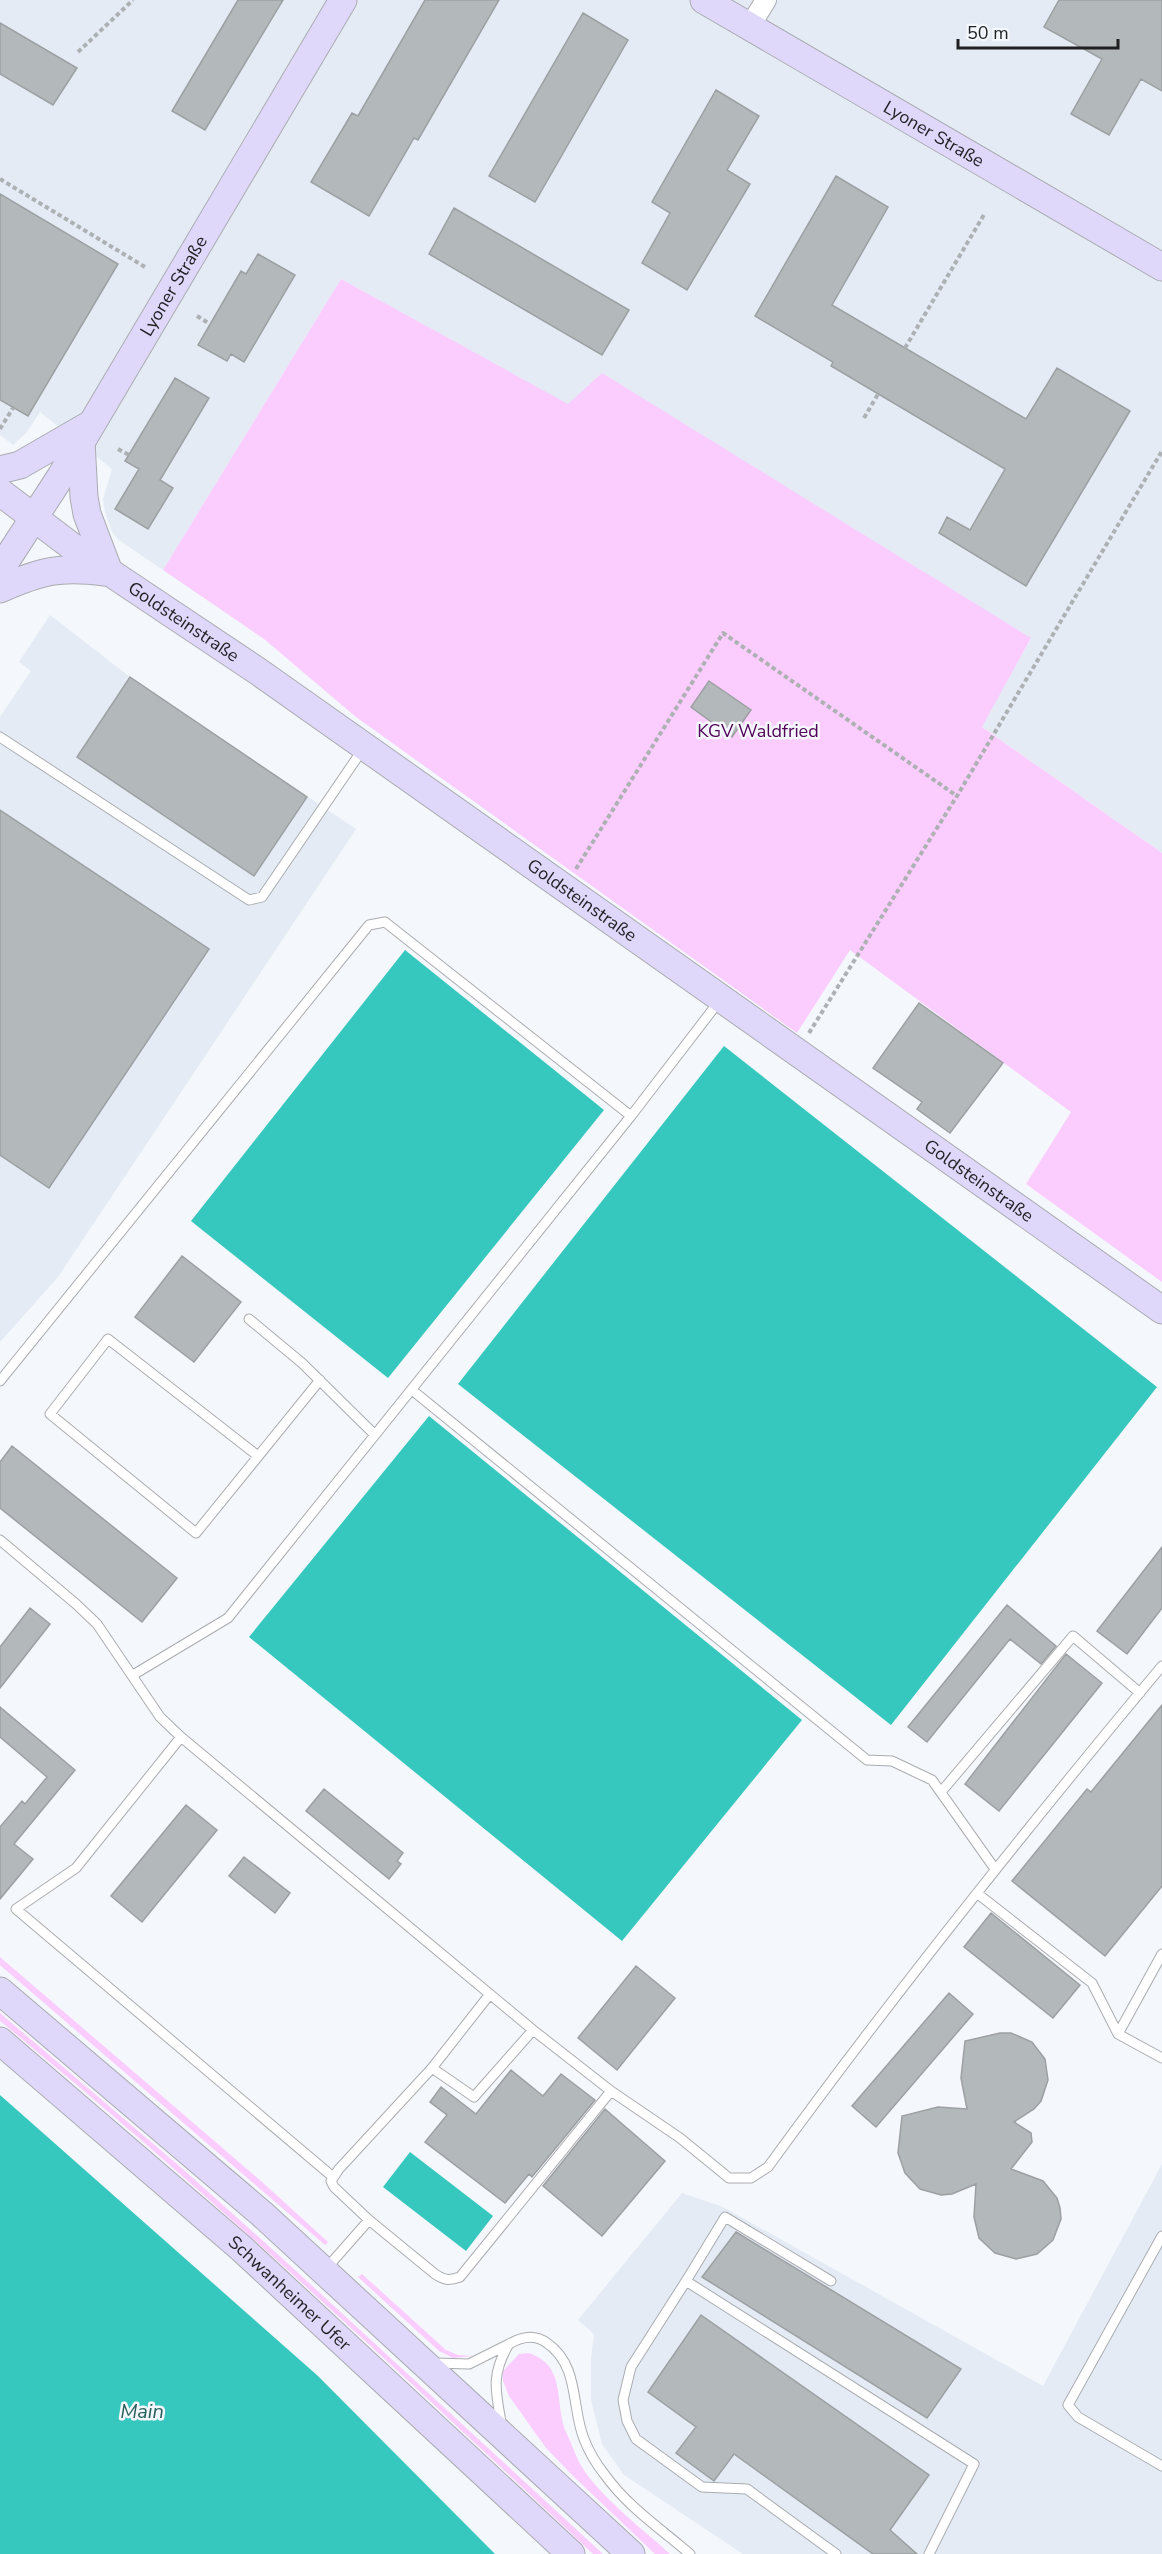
<svg xmlns="http://www.w3.org/2000/svg" width="1162" height="2554" viewBox="0 0 1162 2554" font-family="'Nunito Sans',sans-serif">
	<style>
		.built { fill: #e4ebf5 }
		.green { fill: #fbcdff }
		.water { fill: #36c7be }
		.building { fill: #b3b8ba; stroke: #9ca0a2; stroke-width: 1.5 }
		.lines { fill: none; stroke-linecap: round; stroke-linejoin: round }
		.lane-casing { stroke: #aaacb0; stroke-width: 11 }
		.street-casing { stroke: #aaacb0; stroke-width: 22 }
		.secondary-casing { stroke: #aaacb0; stroke-width: 29 }
		.path { stroke: #aeb1b4; stroke-width: 4; stroke-dasharray: 4.5 3; stroke-linecap: butt }
		.lane { stroke: #fff; stroke-width: 9 }
		.street { stroke: #fff; stroke-width: 20 }
		.secondary { stroke: #dfd8fb; stroke-width: 27 }
		.labels { text-anchor: middle; dominant-baseline: central; stroke-width: 5; stroke-linejoin: round; paint-order: stroke }
		.street-label { font-size: 18px; fill: #1f2021; stroke: #f4f7fb }
		.park-label { font-size: 18px; fill: #510059; stroke: #f4f7fb }
		.water-label { font-size: 20px; font-style: italic; fill: #265f5b; stroke: #f4f7fb }
	</style>
	<rect width="100%" height="100%" fill="#f4f7fb"/>
	<path class="built" d="M0,0H1162V853L981,726L1031,639L568,405L341,279L163,570L119,540L112,532L105,512L103,499L112,469L40,412L27,432L13,445L0,435Z
		M50,615L130,677L356,829L58,1277L0,1342V717L31,671L19,662Z
		M1162,2164V2554H743L624,2475L602,2444L591,2400V2359L594,2334L578,2320L682,2193L723,2207L1043,2386Z"/>
	<path class="green" d="M341,279L568,404L602,373L1031,638L982,727L1162,853V1282L1026,1184L1071,1112L850,950L797,1033L356,717L264,639L163,570Z
		M0,1957L261,2181L328,2242L325,2245L0,1965Z
		M0,2013L184,2170L282,2258L603,2554H593C400,2372 206,2190 0,2021Z
		M362,2274L446,2350L458,2355L473,2356L453,2358L439,2351L358,2277Z
		M529,2353C567,2366 554,2402 566,2432C571,2442 574,2452 579,2462C596,2494 643,2529 670,2554H655L573,2476L546,2448L509,2396L503,2381V2371L519,2354Z"/>
	<path class="water" d="M405,950L604,1110L388,1378L191,1221Z
		M724,1046L1157,1387L891,1725L458,1384Z
		M429,1416L802,1720L622,1941L249,1637Z
		M0,2095L318,2376L495,2554H0Z
		M410,2152L493,2216L466,2251L383,2187Z"/>
	<path class="building" d="M238,0H283L205,130L172,111Z
		M425,0H499L418,140L414,138L369,216L311,182L352,113L358,116Z
		M1059,0H1162V91L1141,79L1109,135L1071,114L1102,59L1044,27Z
		M583,13L628,40L535,202L489,176Z
		M0,23L77,68L53,105L0,74Z
		M716,90L759,116L727,170L750,184L687,290L642,263L670,213L652,202Z
		M836,176L888,207L832,305L1026,419L1057,368L1130,411L1026,586L939,533L947,517L970,530L1005,469L831,366L833,362L755,316Z
		M0,194L118,264L28,416L0,400Z
		M454,208L629,310L602,355L429,254Z
		M258,254L295,275L244,362L231,354L227,361L198,345L241,271L246,274Z
		M175,378L209,398L160,480L173,488L148,529L115,509L139,469L125,461Z
		M130,677L307,797L254,876L77,757Z
		M709,681L751,710L732,737L691,707Z
		M0,810L209,949L49,1188L0,1155Z
		M919,1003L1003,1063L950,1133L917,1109L922,1102L873,1068Z
		M182,1256L241,1302L194,1362L135,1317Z
		M12,1446L177,1578L142,1622L0,1508V1462Z
		M1162,1547V1608L1127,1654L1097,1631Z
		M1007,1605L1056,1646L1041,1664L1010,1639L927,1742L908,1727Z
		M30,1608L50,1624L0,1688V1647Z
		M1066,1654L1102,1683L999,1811L965,1784Z
		M1162,1705V1886L1105,1956L1012,1881L1087,1789L1091,1792Z
		M0,1707L75,1770L14,1844L33,1859L0,1899V1827L22,1801L25,1804L47,1777L0,1737Z
		M324,1789L403,1853L397,1861L401,1864L389,1879L306,1811Z
		M186,1805L217,1830L142,1922L111,1896Z
		M244,1857L290,1893L275,1913L229,1876Z
		M991,1913L1080,1985L1053,2018L964,1947Z
		M636,1966L675,1998L617,2070L578,2038Z
		M949,1993L973,2014L876,2127L852,2106Z
		M1000,2033H1011L1032,2042L1045,2059L1048,2080L1041,2101L1034,2109L1014,2122L1031,2133L1032,2142L1011,2169L1043,2181L1057,2198L1060,2208L1061,2219L1053,2240L1037,2254L1016,2259L995,2253L979,2238L974,2217L976,2184L952,2194L941,2195L920,2189L905,2173L898,2153L902,2116L938,2107L967,2109L961,2078L965,2041Z
		M511,2070L543,2096L561,2074L595,2100L532,2177L529,2174L505,2203L425,2142L447,2115L430,2102L441,2087L476,2114Z
		M605,2109L665,2161L602,2236L543,2186Z
		M736,2232L961,2369L927,2418L702,2277Z
		M701,2315L929,2475L890,2530L917,2554H873L734,2454L714,2481L676,2453L696,2427L648,2392Z"/>
	<g class="lines">
		<defs>
			<path id="lane" d="M0,737L249,900L262,897L363,749
				M631,1116L720,1000
				M249,1319L302,1363L375,1435
				M0,1381L369,925L385,922L631,1116L228,1618L133,1675
				M412,1390L867,1760L892,1761L932,1780L995,1869
				M258,1456L108,1339L50,1414L196,1533L320,1380
				M0,1540L76,1604L97,1624L160,1717L181,1737L533,2030L611,2091L680,2138L729,2178H751L768,2167C893,1995 1026,1829 1162,1666
				M181,1737L76,1868L16,1909L333,2177
				M941,1792L1073,1636L1140,1693
				M978,1894L1092,1983L1118,2034L1162,2058
				M490,1994L432,2068L339,2169L331,2181L334,2187L369,2220L435,2274C444,2280 449,2281 460,2277L611,2091
				M1118,2034L1162,1954
				M432,2068L474,2097L533,2030
				M1162,2236L1068,2405L1078,2417L1162,2466
				M325,2270L369,2220
				M686,2281L725,2217L831,2281
				M509,2344C521,2337 535,2334 547,2343C580,2366 571,2407 584,2439C589,2452 597,2465 605,2475C627,2506 661,2529 690,2554
				M434,2363L469,2364L509,2344C490,2375 496,2393 502,2427
				M836,2554L747,2489L702,2487L636,2439L627,2421L623,2400L631,2367L686,2281L974,2464L929,2554"/>
			<path id="street" d="M750,26L766,0"/>
			<g id="secondary">
				<path id="s1" d="M704,0L1162,267"/>
				<path d="M81,441L84,497L87,514L109,572"/>
				<path d="M0,470L20,465L91,424"/>
				<path id="s2" d="M0,492L78,551L259,672L1162,1310"/>
				<path id="s3" d="M0,570L61,476L343,0"/>
				<path d="M0,589C41,571 59,566 105,572"/>
				<path d="M0,1991L262,2214L631,2554"/>
				<path id="s4" d="M0,2041L241,2248L571,2554"/>
			</g>
		</defs>
		<use href="#lane" class="lane-casing"/>
		<use href="#street" class="street-casing"/>
		<use href="#secondary" class="secondary-casing"/>
		<path class="path" d="M78,52L133,0
			M0,179L145,267
			M197,316L210,324
			M905,348L985,213
			M864,418L878,394
			M0,429L13,408
			M118,449L129,455
			M576,869L723,633L957,796
			M809,1033L957,796L1162,451"/>
		<use href="#lane" class="lane"/>
		<use href="#street" class="street"/>
		<use href="#secondary" class="secondary"/>
	</g>
	<g class="labels">
		<g class="street-label">
			<text stroke="none"><textPath href="#s1" startOffset="266">Lyoner Straße</textPath></text>
			<text stroke="none"><textPath href="#s3" startOffset="333">Lyoner Straße</textPath></text>
			<text stroke="none"><textPath href="#s2" startOffset="225">Goldsteinstraße</textPath></text>
			<text stroke="none"><textPath href="#s2" startOffset="711">Goldsteinstraße</textPath></text>
			<text stroke="none"><textPath href="#s2" startOffset="1197">Goldsteinstraße</textPath></text>
			<text stroke="none"><textPath href="#s4" startOffset="384">Schwanheimer Ufer</textPath></text>
		</g>
		<g class="park-label">
			<text x="758" y="731">KGV Waldfried</text>
		</g>
		<g class="water-label">
			<text x="142" y="2411">Main</text>
		</g>
	</g>
	<path d="M958 39v9h160v-9" fill="none" stroke="#1f2021" stroke-width="3"/>
	<text x="967" y="39" font-size="18" fill="#1f2021" stroke="#f4f7fb" stroke-width="4.5" paint-order="stroke">50 m</text>
</svg>
